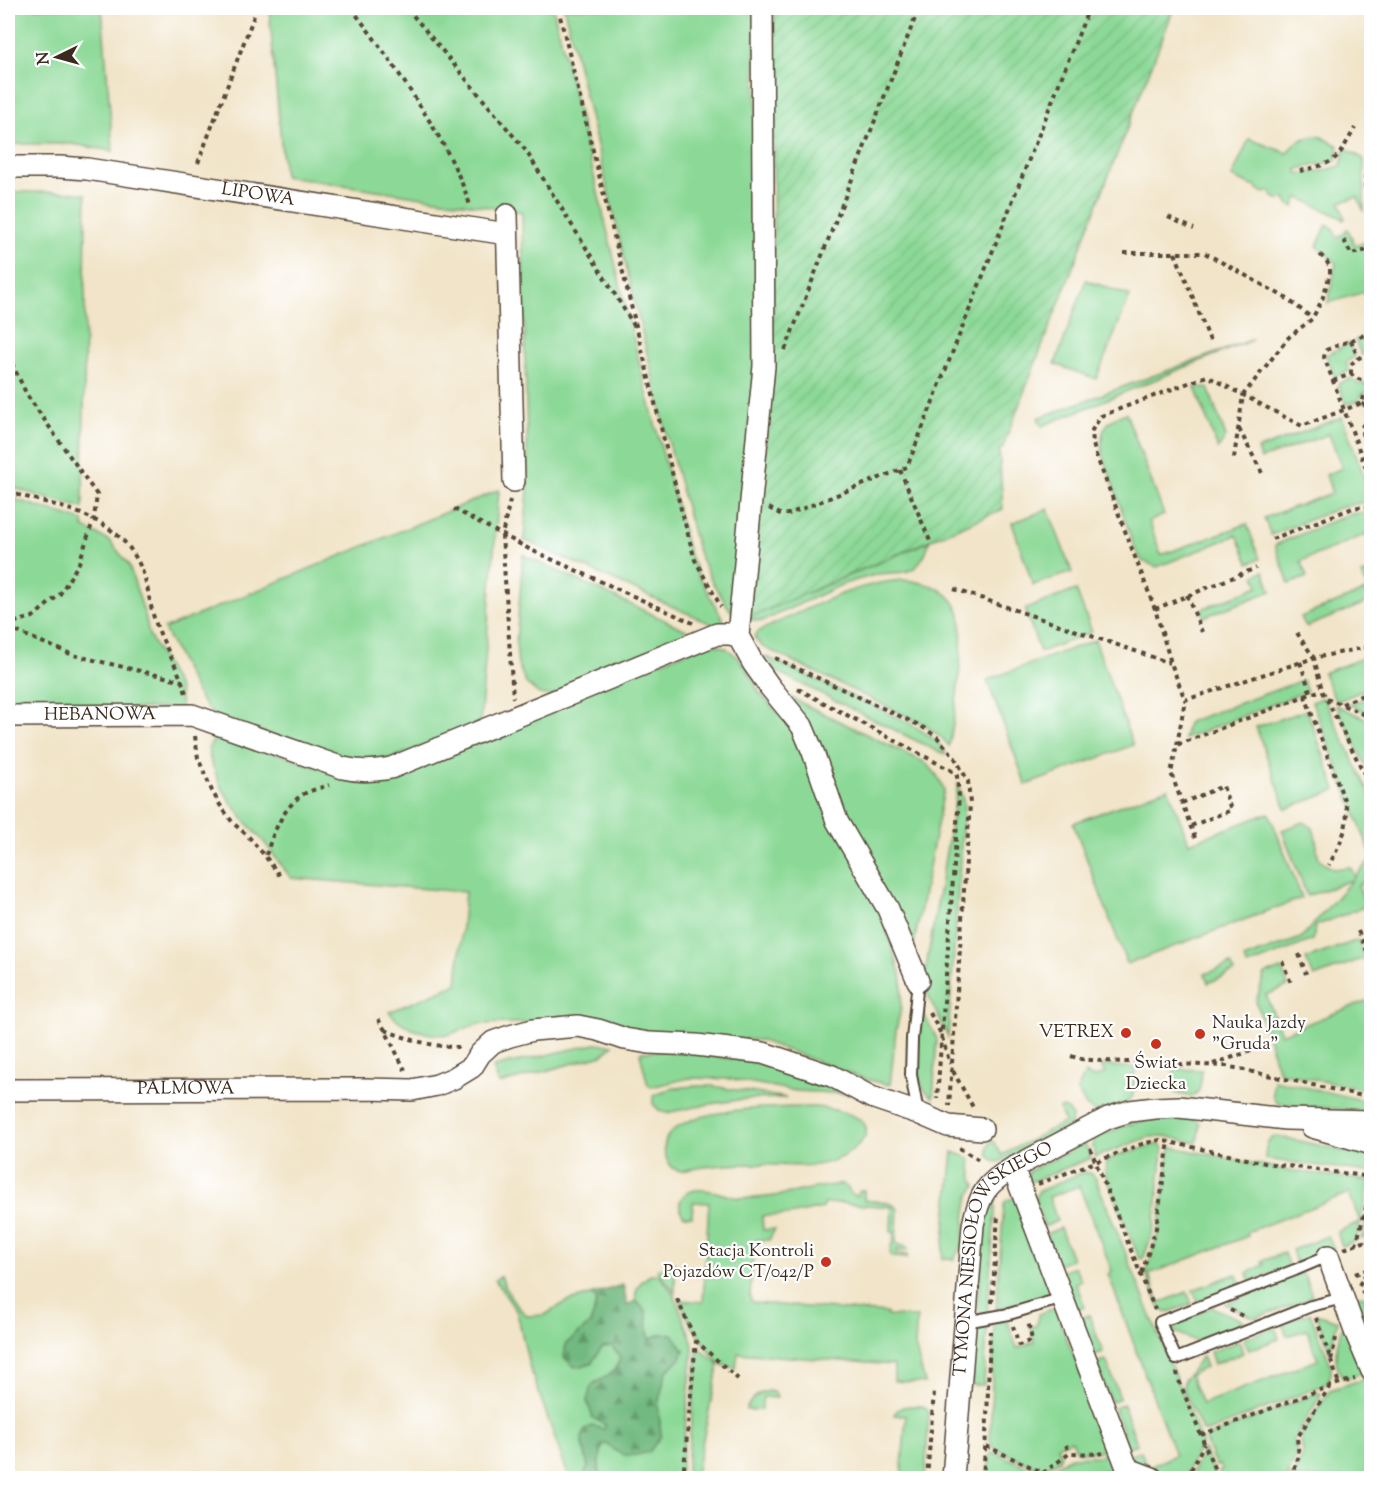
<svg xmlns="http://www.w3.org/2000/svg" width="1379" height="1486" viewBox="0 0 1379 1486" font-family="'Sorts Mill Goudy',serif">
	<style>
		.green { fill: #8cd997; stroke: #64825a; stroke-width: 1.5 }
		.forest { fill: url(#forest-firs); stroke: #56724f; stroke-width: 1.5 }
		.garden { fill: url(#garden-furrows); stroke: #64825a; stroke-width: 1.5 }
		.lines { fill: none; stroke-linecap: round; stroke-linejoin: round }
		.lane-casing { stroke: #564638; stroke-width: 14 }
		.street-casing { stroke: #564638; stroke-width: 24 }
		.path { stroke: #564638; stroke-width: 4; stroke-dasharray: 4.5 4.5; stroke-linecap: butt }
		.lane { stroke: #fff; stroke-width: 10 }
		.street { stroke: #fff; stroke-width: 21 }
		.poi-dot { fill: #c8321e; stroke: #fff; stroke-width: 2 }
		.labels { text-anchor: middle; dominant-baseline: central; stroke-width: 4.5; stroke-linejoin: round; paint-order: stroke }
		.street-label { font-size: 18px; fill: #3b2a1e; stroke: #fff }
		.poi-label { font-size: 18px; fill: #3b2a1e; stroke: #fff; text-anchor: end }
	</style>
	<defs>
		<pattern id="forest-firs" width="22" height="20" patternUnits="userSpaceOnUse" patternTransform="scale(1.5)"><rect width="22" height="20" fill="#71b980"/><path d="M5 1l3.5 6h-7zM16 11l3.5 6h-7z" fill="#5e9768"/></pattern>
		<pattern id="garden-furrows" width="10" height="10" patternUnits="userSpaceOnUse" patternTransform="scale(1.5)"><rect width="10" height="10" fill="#8cd997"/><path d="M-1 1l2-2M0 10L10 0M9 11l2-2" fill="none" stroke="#7aba82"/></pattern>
	</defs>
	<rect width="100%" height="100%" fill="#fff"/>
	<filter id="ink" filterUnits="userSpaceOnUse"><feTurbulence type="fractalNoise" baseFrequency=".0167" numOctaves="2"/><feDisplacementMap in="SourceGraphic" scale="12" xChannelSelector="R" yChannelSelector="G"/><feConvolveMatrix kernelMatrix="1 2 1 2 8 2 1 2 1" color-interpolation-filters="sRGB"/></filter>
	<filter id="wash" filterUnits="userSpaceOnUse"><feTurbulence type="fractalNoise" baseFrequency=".008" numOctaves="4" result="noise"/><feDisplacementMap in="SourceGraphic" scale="24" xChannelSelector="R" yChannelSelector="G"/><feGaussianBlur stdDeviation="1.35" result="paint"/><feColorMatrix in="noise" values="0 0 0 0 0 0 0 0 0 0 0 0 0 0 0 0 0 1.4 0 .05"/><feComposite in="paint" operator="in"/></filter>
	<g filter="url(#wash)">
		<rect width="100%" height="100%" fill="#f1e4c8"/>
		<path class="green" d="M8,8H102L113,151L72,144H8Z
			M269,8H553L644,382L689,553L699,577L724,621L723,626L720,628L524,540L528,489L522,212L284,176Z
			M564,8H755L759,364L732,613L712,582L698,552L667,436Z
			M1319,136L1339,146L1336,161L1297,169L1298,174L1322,171L1341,166L1345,148L1364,159V212L1358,197L1340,202L1345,219L1343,220L1342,218L1298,197L1294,207L1288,204L1284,198L1279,200L1273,197L1270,191L1265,193L1257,189L1255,185L1252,186L1232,177L1249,139L1287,153C1295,141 1304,137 1319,136Z
			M8,192H67L86,194L83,508L39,496L8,486Z
			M1327,224L1333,228L1337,237L1346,233L1345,230L1348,229L1355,246L1371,240V290L1328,303L1336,263L1317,246Z
			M1086,280L1130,296L1096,379L1055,364Z
			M1371,335V352L1361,355L1355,340Z
			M1254,339L1042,426L1038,418Z
			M1349,343L1355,357L1346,362L1349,371L1335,377L1326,355Z
			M1351,378L1358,384H1369L1371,381V395L1367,392L1361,395L1359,401L1346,404L1338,384Z
			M1195,387L1208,388L1226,437L1218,449Z
			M1126,413L1164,515L1149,521L1161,555L1247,524L1260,559L1249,563L1237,535L1157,567L1142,561L1134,547L1103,454C1099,431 1104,421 1126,413Z
			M1342,417L1371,495V501L1344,506L1271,535L1264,518L1332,493L1326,475L1342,468L1329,434L1261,459L1257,450Z
			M499,490L480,723L393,762L355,764L213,715L200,699L164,629Z
			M8,497L83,521L84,528L110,541L129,565L146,619L149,635L179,689L181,708L8,710Z
			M1048,509L1072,572L1033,585L1012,523Z
			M1364,512L1371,513V544L1367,534L1301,561L1307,577L1289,584L1275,545L1347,515Z
			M930,541L924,556L916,567L906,572L878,574L843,584L763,621L753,620L748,618Z
			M523,555L697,635L675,639L552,696L539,694L526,683L518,665L516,643Z
			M1264,571L1271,591L1204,617L1202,609L1259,586L1255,575Z
			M1371,571V601L1306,627L1301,617L1368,590L1362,575Z
			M903,580C925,582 947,587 958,609C968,629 954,722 949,746L942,738L925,725L763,647L758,642L754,637L757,633L763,629C808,609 853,583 903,580Z
			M1076,590L1092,632L1040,652L1025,609Z
			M1095,640L1133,745L1026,785L987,680Z
			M712,643L726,648L739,658L750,674L759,692L796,733L882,912L902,980L901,1009L896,1030L890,1085L865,1079L759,1040L650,1036L635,1032L613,1023L565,1020L547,1022L479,1024L447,1035L430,1034L412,1029L397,1020L389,1012L457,984L465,892L291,878L264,842L246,822L232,804L220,785L210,759L209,747L215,738L225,736L342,775Z
			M1371,655V687L1336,702L1323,673Z
			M765,656L908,722C921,731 938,739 946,753L945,754L939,752L777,672Z
			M1303,680L1307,691L1184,739L1188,722Z
			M1371,696V715L1349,704Z
			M1323,697L1371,797V854L1312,702Z
			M791,698L924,762C934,770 939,777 944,789L913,949L854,836Z
			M1336,705L1371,721V776Z
			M1307,710L1336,790L1286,809L1256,727Z
			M958,783L964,804L948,1037L923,985Z
			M1168,788L1189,843L1269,813L1302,898L1127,964L1073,823Z
			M1304,822L1313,828L1316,839L1318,856L1322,862L1333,869L1350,867L1354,874V878L1370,860L1371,864V879L1358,885L1366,906L1315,926L1313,940L1247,966L1244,959L1301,938L1352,880L1307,896L1282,830Z
			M1358,940L1364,958L1314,977L1306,959Z
			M1231,964L1234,972L1208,983L1205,974Z
			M1282,969L1288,986L1266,995L1281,1034L1371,999V1091L1279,1072L1256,1001L1265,974Z
			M921,1009L937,1039L933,1098C928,1094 924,1090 921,1084C913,1069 920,1027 921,1009Z
			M595,1044L613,1045L602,1055L499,1084L493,1067Z
			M672,1050L779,1066L851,1094L796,1091L731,1079L689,1078L651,1087L648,1085L640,1054L642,1052Z
			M1100,1065L1135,1068L1133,1096L1126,1103L1094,1112L1086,1106L1077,1090L1085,1074L1094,1078L1105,1073Z
			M1174,1069L1202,1070C1200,1081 1203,1097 1188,1096C1182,1095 1179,1095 1174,1092Z
			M1274,1080L1371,1102V1112L1279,1104C1270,1099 1273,1089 1274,1080Z
			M695,1086H712L787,1098L746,1099L710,1104L666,1113L660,1111L653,1104V1096L674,1088Z
			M816,1107C833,1109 884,1117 860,1143C830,1174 793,1165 755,1164C733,1164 703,1166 682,1171C673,1170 669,1165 666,1157C647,1104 789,1107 816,1107Z
			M1064,1108C1071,1111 1075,1119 1069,1126L999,1162L993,1161L988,1155V1147L990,1143L994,1141L1002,1155L1065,1122L1059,1109Z
			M1193,1118L1200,1123L1197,1143L1164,1136L1149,1137L1095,1157L1092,1140C1130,1120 1151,1118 1193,1118Z
			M1277,1136L1371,1157V1170L1369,1172L1265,1159C1266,1148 1265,1139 1277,1136Z
			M1084,1144L1087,1148L1091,1158L1033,1181H1029L1027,1177L1029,1171Z
			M1156,1144L1161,1145L1163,1150L1154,1228L1144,1257L1141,1259L1139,1258L1105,1173C1105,1167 1106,1162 1111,1158Z
			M1172,1147L1286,1170L1370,1181L1356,1241L1342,1246L1337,1232L1360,1222L1349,1193L1247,1232L1248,1236L1149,1274L1159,1303L1187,1292L1192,1304L1166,1313L1159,1306L1146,1274L1159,1229L1169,1152Z
			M953,1152L970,1158L973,1180L976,1186L969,1196L966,1212L963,1243L954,1259H942Z
			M1083,1172L1090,1173L1095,1177L1202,1443L1184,1478H1165L1135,1466L1131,1455L1141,1451L1147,1468L1175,1455L1108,1274L1112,1271L1079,1186L1049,1197L1057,1221L1044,1227L1035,1197L1039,1191Z
			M842,1184L848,1188L851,1194L856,1196L860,1190H864V1200C875,1202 890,1200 898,1209L896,1242L899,1245L904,1246L908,1249L903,1251L897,1250V1254L908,1255L907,1258L893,1257L890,1255L891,1245L893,1244L894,1232H891L892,1207L839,1203L824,1204L822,1208L789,1215L762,1216L763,1230L775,1229L769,1240H756L754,1245L750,1297L751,1301L754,1303L887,1313V1316L917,1317L915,1346L925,1383L894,1381V1365L738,1353L736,1368L721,1365L707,1348L698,1334L692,1327L680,1300L703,1302L709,1203L693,1202L692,1216H684C678,1209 678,1198 687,1193C703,1184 725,1197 741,1198C775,1200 808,1187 842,1184Z
			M1018,1196L1051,1290L1047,1295L996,1310L1004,1204L1006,1201Z
			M996,1198L987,1314H984L977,1309L984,1231L989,1212Z
			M1371,1200V1235L1361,1239Z
			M1060,1228L1072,1259L1058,1265L1046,1234Z
			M1328,1236L1334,1249L1296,1264L1292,1250Z
			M1284,1253L1289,1267L1250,1282L1247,1273L1264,1265L1262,1261Z
			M675,1263V1292L657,1270Z
			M1075,1267L1081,1281L1076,1283L1085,1307L1076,1310L1061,1272Z
			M1300,1273L1304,1275L1312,1295L1308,1300L1255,1318L1225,1304Z
			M652,1274L659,1275L674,1294L692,1341L693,1349L680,1478H598L601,1449L605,1443L661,1436L658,1404L666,1372L680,1359L662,1334L649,1339L646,1311L636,1301C634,1287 641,1281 652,1274Z
			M1236,1274L1241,1284L1198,1302L1193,1290Z
			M501,1276C506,1292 515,1305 527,1316L545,1315L566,1302L591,1295L596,1297C594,1326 588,1327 566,1344L575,1367L591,1364L601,1347L612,1346L620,1357C617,1372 606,1377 594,1383L587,1401L593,1417L606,1425L604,1429L582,1438L588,1467L582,1478H569L529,1365L517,1312L495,1280Z
			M1365,1295L1371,1318L1365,1321L1358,1319L1353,1303L1356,1296Z
			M1212,1307L1246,1322L1197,1342L1173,1331L1172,1325L1176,1322Z
			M1052,1309H1055L1110,1447L1098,1451L1079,1452L1076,1450L1072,1440L1057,1446L1061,1455L1059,1460C1051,1465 1044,1469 1034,1466L994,1448L990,1442L994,1326C997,1321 1002,1319 1008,1322L1017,1348L1034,1342L1031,1327L1037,1325L1038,1314Z
			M1310,1313L1331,1365V1374L1326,1384L1207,1432L1202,1430L1183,1389L1184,1380L1202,1356L1206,1367L1190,1375L1202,1404L1318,1360L1307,1330L1287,1336L1283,1323Z
			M1316,1314L1338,1321L1330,1351Z
			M1089,1315L1103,1352L1094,1356L1080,1319Z
			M987,1325L984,1385H972L976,1333Z
			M1275,1327L1279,1339L1249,1350L1243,1339Z
			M1345,1328L1363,1372L1350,1378H1343C1331,1360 1337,1348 1341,1329Z
			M1239,1341L1243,1353L1214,1364L1210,1352Z
			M698,1347L719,1364L695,1478H686Z
			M1106,1360L1120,1398L1111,1402L1096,1363Z
			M1364,1379L1368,1382L1371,1390V1478H1221L1219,1472L1222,1470L1219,1465L1216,1466L1206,1442V1438L1209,1436L1320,1392L1321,1395L1294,1439L1297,1453L1288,1476L1290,1477L1294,1476L1303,1452L1300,1436L1330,1390Z
			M769,1391L775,1393L777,1398L763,1397L761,1410H746C750,1399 757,1393 769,1391Z
			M1123,1404L1137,1444L1128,1447L1114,1408Z
			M922,1406L927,1408L929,1413L925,1478H901L906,1416L894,1415C899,1404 912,1406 922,1406Z
			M1204,1449L1216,1478H1190Z
			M1112,1452L1118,1467L1072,1478H1059L1047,1473L1065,1460L1071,1457L1099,1456Z
			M994,1453H997L1051,1478H987L990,1454Z"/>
		<path class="forest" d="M623,1285L627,1305L636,1301L646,1311L649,1339L662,1334H673L684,1350L680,1359L666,1372L658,1404L661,1436L649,1452C628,1458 622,1457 605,1443L601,1449L598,1478H582L588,1467L582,1438L585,1429L592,1426L604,1429L606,1425L593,1418L587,1401L591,1386C603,1376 616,1376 620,1357L612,1346L602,1347L591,1364L575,1367L564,1358L566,1344L590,1324L595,1310L596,1298L591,1295Z"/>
		<path class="garden" d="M774,8H1174L1002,449L999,450L1003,509L748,618L773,367Z"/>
	</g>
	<g filter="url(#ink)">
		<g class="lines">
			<defs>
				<path id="lane" d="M918,981L912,1039L911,1075L918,1113
					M1328,1256L1295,1270L1160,1322L1176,1359L1311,1306L1343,1298
					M965,1322L1009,1314L1063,1298"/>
				<g id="street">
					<path d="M762,8L764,366L738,636L753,663L770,687L802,726L813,752L837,821L888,909L918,981"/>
					<path id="s1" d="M8,167H60L87,169L507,234"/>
					<path d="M507,215L514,481"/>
					<path id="s2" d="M8,716L192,715L343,768C361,772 373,771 391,768L717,634H730L738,636"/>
					<path id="s3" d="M8,1090L365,1089L412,1090L437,1085L454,1078L472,1067L480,1054L493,1042L510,1036L533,1030L578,1026L598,1030L625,1039L649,1043L696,1045L763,1053L832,1076L871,1097L918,1113L948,1126L982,1129"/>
					<path d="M1312,1127L1372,1144"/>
					<path d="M1013,1168L1126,1465L1131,1470L1152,1478"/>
					<path d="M1328,1256L1355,1331L1372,1371"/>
					<path id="s4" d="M953,1478L973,1225C979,1195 986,1183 1013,1168L1108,1118L1130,1111L1155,1108L1179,1107L1286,1119L1372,1121"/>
				</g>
			</defs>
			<use href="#lane" class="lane-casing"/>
			<use href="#street" class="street-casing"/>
			<path class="path" d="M351,8C370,32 388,57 405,83C431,122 455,160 470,205
				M408,8L411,13L526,151L635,327
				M558,8L681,509L695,560L721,607
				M198,163L257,8
				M1300,171C1338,162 1336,161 1355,128
				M1371,205C1361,180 1365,176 1372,151
				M1168,217L1194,229
				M1344,240L1351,254L1372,249
				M1124,253H1205L1286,298L1312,318
				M1175,253L1211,343
				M1372,332L1326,350L1324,357L1372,484
				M1351,340L1358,358
				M785,350L919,8
				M8,355L27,395L97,495L94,518L79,563L60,594L33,617L8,624
				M1351,374V365C1356,358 1363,354 1372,359
				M1333,381L1351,374C1357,380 1364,382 1372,378
				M1372,398L1367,395L1364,396L1362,403L1302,426L1207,376L1101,416L1092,430L1093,444L1096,455L1155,609L1171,663L1185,700L1314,658L1322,690L1372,789
				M1362,403L1367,408H1372
				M1372,421H1366L1361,428L1363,437L1372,443
				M1239,429L1262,473
				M1234,458L1243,395L1289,337L1312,319L1322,300L1330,274V267L1327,262L1318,252
				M900,470L930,541
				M8,492C62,508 124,515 144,576C149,591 150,606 155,621C164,647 180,670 187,697
				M510,500L502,535L513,698
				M769,508L780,514H789L907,467L1089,8
				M454,509L531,550L693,623
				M1272,539L1353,508L1365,506L1372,507
				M954,589L1170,663
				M1187,595L1202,632
				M1155,609L1256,568
				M8,628L73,655L182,681
				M1297,633L1314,658L1372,646
				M775,658L921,726L937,737L955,758L968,781L970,804L949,1106
				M1300,662L1311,694
				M798,689L954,772L957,776L959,796L937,1099
				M1305,696L1322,690
				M1327,698L1372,718
				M1342,704L1372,691
				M195,736L198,758L212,791L220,805L233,823L248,836L265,856L280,876
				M1177,745L1185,700
				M1182,803L1223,786L1231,810L1191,826
				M1195,838L1171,773L1177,745L1305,696L1345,802C1351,825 1340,844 1329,865
				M266,855C273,833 283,808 302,795C310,790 321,788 329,785
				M1358,931L1367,951
				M1299,954L1306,974
				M1282,961L1291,983
				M930,1013L941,1034L950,1064
				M378,1019L385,1030L405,1070
				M385,1030C410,1040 436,1048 463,1047
				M1071,1056L1081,1059L1102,1061L1226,1066L1372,1098
				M1213,1064L1263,1047
				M953,1071L974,1109
				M959,1148L979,1160
				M1090,1148L1155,1310
				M1038,1184L1142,1144L1160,1140L1265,1163L1372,1177
				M1356,1245L1372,1185
				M1344,1249L1372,1239
				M1142,1273L1156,1228L1169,1141
				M1355,1274L1372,1268
				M1359,1285L1369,1269
				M1361,1293L1372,1289
				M677,1299L696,1341L738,1379
				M992,1303L998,1215
				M1230,1310L1245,1317
				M1316,1318L1331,1360L1336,1338
				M1013,1326L1019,1345L1032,1340L1028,1321
				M1331,1360L1339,1384
				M1177,1372L1178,1378L1218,1478
				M1201,1435L1330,1386L1355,1379
				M1066,1445L1070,1453
				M986,1446L1055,1478
				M1043,1473L1070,1453L1099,1454L1103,1453
				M683,1478L696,1341
				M927,1478L934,1392
				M983,1478L987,1419L990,1331
				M1080,1478L1109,1472
				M1187,1478L1204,1444
				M1293,1478L1292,1474L1299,1456L1297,1438L1330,1386"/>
			<use href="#lane" class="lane"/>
			<use href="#street" class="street"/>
		</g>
	</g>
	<g class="poi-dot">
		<circle cx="1126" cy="1033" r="6"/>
		<circle cx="1200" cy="1034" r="6"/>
		<circle cx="1156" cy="1044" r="6"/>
		<circle cx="826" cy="1262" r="6"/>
	</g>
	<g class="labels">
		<g class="street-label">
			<text stroke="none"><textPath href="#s1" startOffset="252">LIPOWA</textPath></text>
			<text stroke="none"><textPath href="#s2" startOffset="92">HEBANOWA</textPath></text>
			<text stroke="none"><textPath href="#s3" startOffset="178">PALMOWA</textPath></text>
			<text stroke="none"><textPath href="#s4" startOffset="236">TYMONA NIESIOŁOWSKIEGO</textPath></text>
		</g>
		<g class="poi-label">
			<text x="1212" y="1024" text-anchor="start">Nauka Jazdy<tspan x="1212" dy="21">"Gruda"</tspan></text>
			<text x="1114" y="1033">VETREX</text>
			<text x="1156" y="1064" text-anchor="middle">Świat<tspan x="1156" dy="21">Dziecka</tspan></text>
			<text x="814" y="1252">Stacja Kontroli<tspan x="814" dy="21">Pojazdów CT/042/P</tspan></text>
		</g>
	</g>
	<rect width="1379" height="1486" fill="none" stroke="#fff" stroke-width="30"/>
	<g transform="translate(57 57) rotate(265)" stroke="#ffffff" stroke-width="4.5" paint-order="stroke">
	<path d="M0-4.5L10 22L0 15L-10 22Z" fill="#3b2a1e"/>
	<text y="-9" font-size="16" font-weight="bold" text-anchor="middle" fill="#3b2a1e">N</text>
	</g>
</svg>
